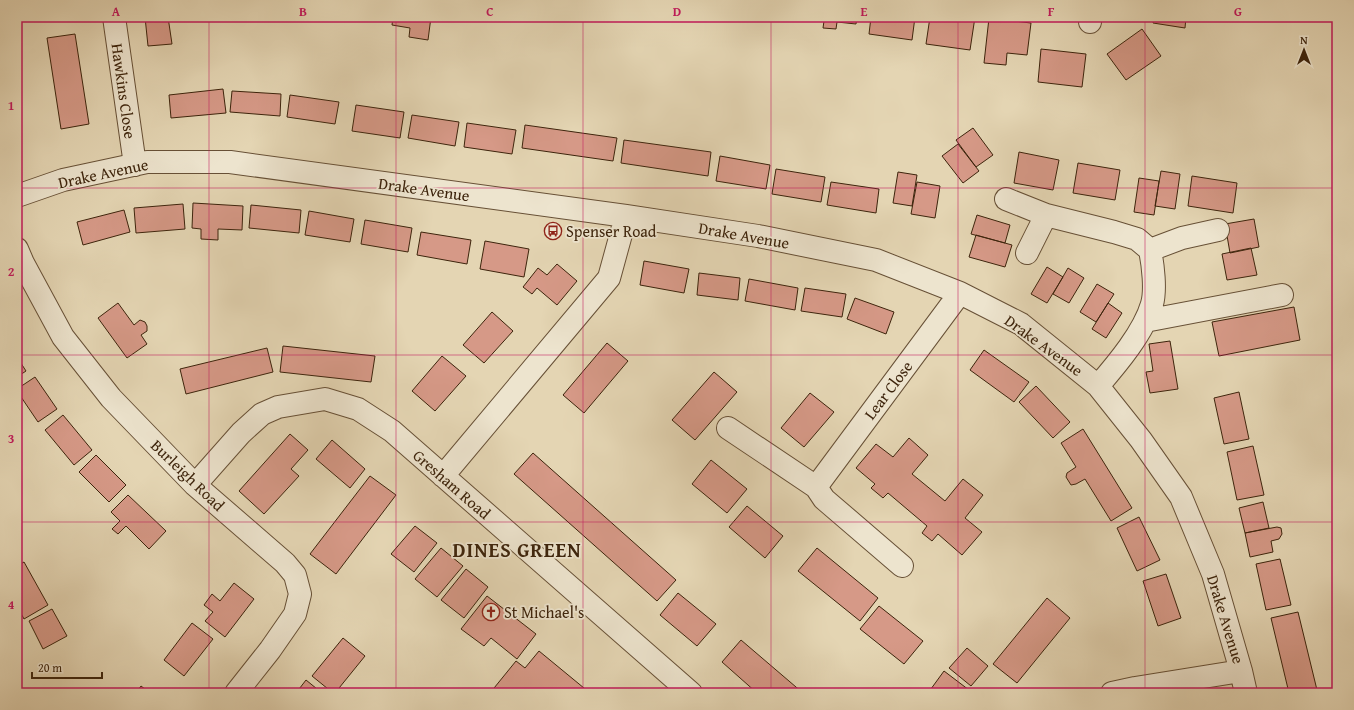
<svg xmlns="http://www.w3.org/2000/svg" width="1354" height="710" viewBox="0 0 1354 710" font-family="'Gentium Book Plus',serif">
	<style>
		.building { fill: #d69987; stroke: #3d240c }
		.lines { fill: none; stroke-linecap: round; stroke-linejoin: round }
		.minor-casing { stroke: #675036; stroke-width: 24 }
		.minor { stroke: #ede4ce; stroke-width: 22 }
		.grid { fill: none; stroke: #c2185b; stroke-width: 1; stroke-opacity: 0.55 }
		.labels { text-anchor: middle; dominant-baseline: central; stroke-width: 3.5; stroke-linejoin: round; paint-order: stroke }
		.street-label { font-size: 16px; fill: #3d240c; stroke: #ede4ce }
		.poi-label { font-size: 16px; fill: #3d240c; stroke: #ede4ce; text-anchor: start }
		.district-label { font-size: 20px; font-weight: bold; letter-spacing: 1px; fill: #3d240c; stroke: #ede4ce }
		.neatline { fill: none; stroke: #c2185b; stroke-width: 1.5 }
		.grid-label { font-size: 13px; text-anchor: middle; font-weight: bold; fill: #c2185b }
	</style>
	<rect width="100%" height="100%" fill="#e4d5b3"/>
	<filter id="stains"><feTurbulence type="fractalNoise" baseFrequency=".005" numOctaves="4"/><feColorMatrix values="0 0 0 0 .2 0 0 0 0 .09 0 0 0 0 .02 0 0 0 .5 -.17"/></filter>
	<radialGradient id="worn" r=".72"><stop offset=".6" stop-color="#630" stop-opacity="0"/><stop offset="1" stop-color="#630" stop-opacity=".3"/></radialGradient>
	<path class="building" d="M145,17H168L172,44L148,46Z
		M393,17H431L428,40L409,37L410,28L392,25Z
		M815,17H857L856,24L837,22L836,29L823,28L824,21L815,20Z
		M871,17H915L912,40L869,34Z
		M930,17H975L970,50L926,44Z
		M1154,17H1186L1185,28L1153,23Z
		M989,18L1031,23L1027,55L1007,53L1006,65L984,63Z
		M1142,29L1161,56L1126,80L1107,54Z
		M75,34L89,124L61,129L47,38Z
		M1041,49L1086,54L1082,87L1038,82Z
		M223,89L226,113L171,118L169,95Z
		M232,91L281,94L280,116L230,112Z
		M290,95L339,102L335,124L287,117Z
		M356,105L404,112L400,138L352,131Z
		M412,115L459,122L455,146L408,138Z
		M467,123L516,130L512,154L464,147Z
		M525,125L617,138L613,161L522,148Z
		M973,128L993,155L976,167L956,140Z
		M624,140L711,152L708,176L621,163Z
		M958,144L979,171L963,183L942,156Z
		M1019,152L1059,160L1053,190L1014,183Z
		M720,156L770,165L766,189L716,181Z
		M1078,163L1120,170L1115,200L1073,193Z
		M776,169L825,177L821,202L772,194Z
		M1161,171L1180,174L1175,209L1155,206Z
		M898,172L917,175L912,206L893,203Z
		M1192,176L1237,183L1233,213L1188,206Z
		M1139,178L1159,181L1154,215L1134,212Z
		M831,182L879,189L876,213L827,205Z
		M917,182L940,186L935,218L911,214Z
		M193,203L243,206L242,230L218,229V240L201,239V229L192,228Z
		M183,204L185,229L136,233L134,208Z
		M251,205L301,210L299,233L249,228Z
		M124,210L130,232L83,245L77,222Z
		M309,211L354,219L350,242L305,235Z
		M977,215L1010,225L1005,243L971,234Z
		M1254,219L1259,247L1230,253L1225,224Z
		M365,220L412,228L408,252L361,244Z
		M421,232L471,240L467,264L417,255Z
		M976,235L1012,245L1005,267L969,257Z
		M485,241L529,249L524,277L480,269Z
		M1251,248L1257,275L1227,280L1222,254Z
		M644,261L689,269L684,293L640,285Z
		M557,264L577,281L557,305L537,288L532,294L523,287L538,268L547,275Z
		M1047,267L1063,277L1047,303L1031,294Z
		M1068,268L1084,278L1069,303L1053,294Z
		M699,273L740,278L738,300L697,295Z
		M749,279L798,288L795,310L745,301Z
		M1097,284L1114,294L1096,322L1080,312Z
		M805,288L846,294L842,317L801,311Z
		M855,298L894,312L886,334L847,319Z
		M118,303L134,325L140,320L145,322L147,326V331L141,335L147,344L127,358L98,318Z
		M1108,303L1122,313L1106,338L1092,329Z
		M1294,307L1300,340L1219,356L1212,322Z
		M492,312L513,331L484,363L463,345Z
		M1170,341L1178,389L1150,393L1146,372L1153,371L1149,344Z
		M607,343L628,361L584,413L563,395Z
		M283,346L375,356L371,382L280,372Z
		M267,348L273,372L186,394L180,369Z
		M984,350L1029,382L1014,402L970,370Z
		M442,356L466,376L435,411L412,391Z
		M17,357L26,371L17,377Z
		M714,372L737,392L695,440L672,420Z
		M35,377L57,409L38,422L17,391V389Z
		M1036,386L1070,422L1053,438L1019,402Z
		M1239,392L1249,439L1224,444L1214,398Z
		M810,393L834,412L804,447L781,428Z
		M63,415L92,450L74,465L45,430Z
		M1083,429L1132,508L1111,521L1085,479L1076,484L1071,485L1066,477L1067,473L1076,467L1061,443Z
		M290,434L308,450L291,469L299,476L264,514L239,491Z
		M909,438L928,455L912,474L945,501L963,479L983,495L965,518L982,532L962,555L938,534L932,541L922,533L927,526L888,493L883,498L871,488L875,484L856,468L876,444L893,457Z
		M332,440L365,469L350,488L316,459Z
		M1253,446L1264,495L1237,500L1227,452Z
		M533,453L676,580L657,601L514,474Z
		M96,455L126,485L109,502L79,472Z
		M711,460L747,489L727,513L692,484Z
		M370,476L396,495L336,574L310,554Z
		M128,495L166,531L149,549L126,526L118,534L112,529L120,521L111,512Z
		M1263,502L1269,528L1245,533L1239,508Z
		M747,506L783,536L765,558L729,527Z
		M1139,517L1160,560L1137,571L1117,528Z
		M415,526L437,543L414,572L391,554Z
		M1277,527L1281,528L1282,534L1279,539L1271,541L1273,552L1250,557L1245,533Z
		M441,548L463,566L437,597L415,579Z
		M817,548L878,598L860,621L798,571Z
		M1280,559L1291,605L1266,610L1256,564Z
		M24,562L48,605L24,619L17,606V566Z
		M466,569L488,587L464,618L441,600Z
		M1166,574L1181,618L1158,626L1143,581Z
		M234,583L254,599L225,637L205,621L213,612L204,605L212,594L220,601Z
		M678,593L716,624L697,646L660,615Z
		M487,596L536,634L517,659L491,638L484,646L461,629Z
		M1047,598L1070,618L1017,683L993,664Z
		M879,606L923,641L904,664L860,629Z
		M52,609L67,636L43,649L29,621Z
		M1298,612L1317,690L1304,693H1289L1271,618Z
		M192,623L213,639L184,676L164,660Z
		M343,638L365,656L335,693H333L312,676Z
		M741,640L803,693H757L722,662Z
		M967,648L988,666L971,686L949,668Z
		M539,651L590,693H490L516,661L525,668Z
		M944,671L969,690L967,693H928Z
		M306,680L322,693H296Z
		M141,686L150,693H136Z
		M920,689L925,693H917Z"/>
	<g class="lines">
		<defs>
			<path id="minor" d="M114,17L135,165
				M1090,22V17
				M17,196L63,180L147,162H230L626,216L758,236L876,260L960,293L1021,324L1098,386L1141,440L1181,497L1213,574L1241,671L1246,693
				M1006,199L1046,215L1114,232L1137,239L1150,250C1153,265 1156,290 1152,304C1144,332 1117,364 1098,386
				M17,249L23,263L63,337L111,398L195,485L285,563L295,575L300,594L295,614L270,650L236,693
				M1150,250L1182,238L1218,230
				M1027,253L1046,215
				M1145,321L1282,295
				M728,428L816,487L960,293
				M443,476L609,278L626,216
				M195,485L241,433L262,414L278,407L325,399L358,409L392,431L691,693
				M816,487L824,499L902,566
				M1112,693L1135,688L1241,671"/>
		</defs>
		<use href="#minor" class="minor-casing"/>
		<use href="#minor" class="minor"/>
	</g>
	<path class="grid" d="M209,17V693M396,17V693M583,17V693M771,17V693M958,17V693M1145,17V693M17,188H1337M17,355H1337M17,522H1337"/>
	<defs>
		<symbol id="bus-ring" viewBox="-11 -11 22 22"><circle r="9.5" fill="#ede4ce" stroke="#8f2418" stroke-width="1.5"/><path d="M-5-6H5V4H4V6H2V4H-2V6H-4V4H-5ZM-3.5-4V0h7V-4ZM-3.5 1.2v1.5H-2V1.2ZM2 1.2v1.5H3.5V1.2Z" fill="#8f2418"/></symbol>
		<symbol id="church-ring" viewBox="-11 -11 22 22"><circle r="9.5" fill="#ede4ce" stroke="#8f2418" stroke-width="1.5"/><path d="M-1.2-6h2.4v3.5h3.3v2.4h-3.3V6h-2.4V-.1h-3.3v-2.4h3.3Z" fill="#8f2418"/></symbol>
	</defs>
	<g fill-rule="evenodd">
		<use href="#bus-ring" x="543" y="221" width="20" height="20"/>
		<use href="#church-ring" x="481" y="602" width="20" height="20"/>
	</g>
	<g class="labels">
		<g class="street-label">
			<text transform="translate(124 91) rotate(82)">Hawkins Close</text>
			<text transform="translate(103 173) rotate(-12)">Drake Avenue</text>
			<text transform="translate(424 189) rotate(8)">Drake Avenue</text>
			<text transform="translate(744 235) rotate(10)">Drake Avenue</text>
			<text transform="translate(1044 345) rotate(36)">Drake Avenue</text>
			<text transform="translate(888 390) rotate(-53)">Lear Close</text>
			<text transform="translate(188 475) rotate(44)">Burleigh Road</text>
			<text transform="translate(452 484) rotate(41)">Gresham Road</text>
			<text transform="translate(1226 619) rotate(73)">Drake Avenue</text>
		</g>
		<g class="poi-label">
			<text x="566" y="231">Spenser Road</text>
			<text x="504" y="612">St Michael's</text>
		</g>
		<g class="district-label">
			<text x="517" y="549">DINES GREEN</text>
		</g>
	</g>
	<rect width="1354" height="710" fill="none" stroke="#e4d5b3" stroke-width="44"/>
	<g transform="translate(1304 50)" stroke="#ede4ce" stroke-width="3" paint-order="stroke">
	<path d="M0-3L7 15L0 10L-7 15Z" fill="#3d240c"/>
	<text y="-6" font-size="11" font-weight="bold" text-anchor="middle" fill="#3d240c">N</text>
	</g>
	<path d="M32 672v6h70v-6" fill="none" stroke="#3d240c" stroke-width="2"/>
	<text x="38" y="672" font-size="12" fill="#3d240c" stroke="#ede4ce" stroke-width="3" paint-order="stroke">20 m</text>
	<rect x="22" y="22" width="1310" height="666" class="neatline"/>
	<g class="grid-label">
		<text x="116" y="16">A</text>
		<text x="303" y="16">B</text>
		<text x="490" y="16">C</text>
		<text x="677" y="16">D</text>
		<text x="864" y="16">E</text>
		<text x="1051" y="16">F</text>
		<text x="1238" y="16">G</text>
		<text x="11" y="110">1</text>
		<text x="11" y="276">2</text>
		<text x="11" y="443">3</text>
		<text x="11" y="609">4</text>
	</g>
	<rect width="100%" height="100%" filter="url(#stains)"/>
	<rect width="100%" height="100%" fill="url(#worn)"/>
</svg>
